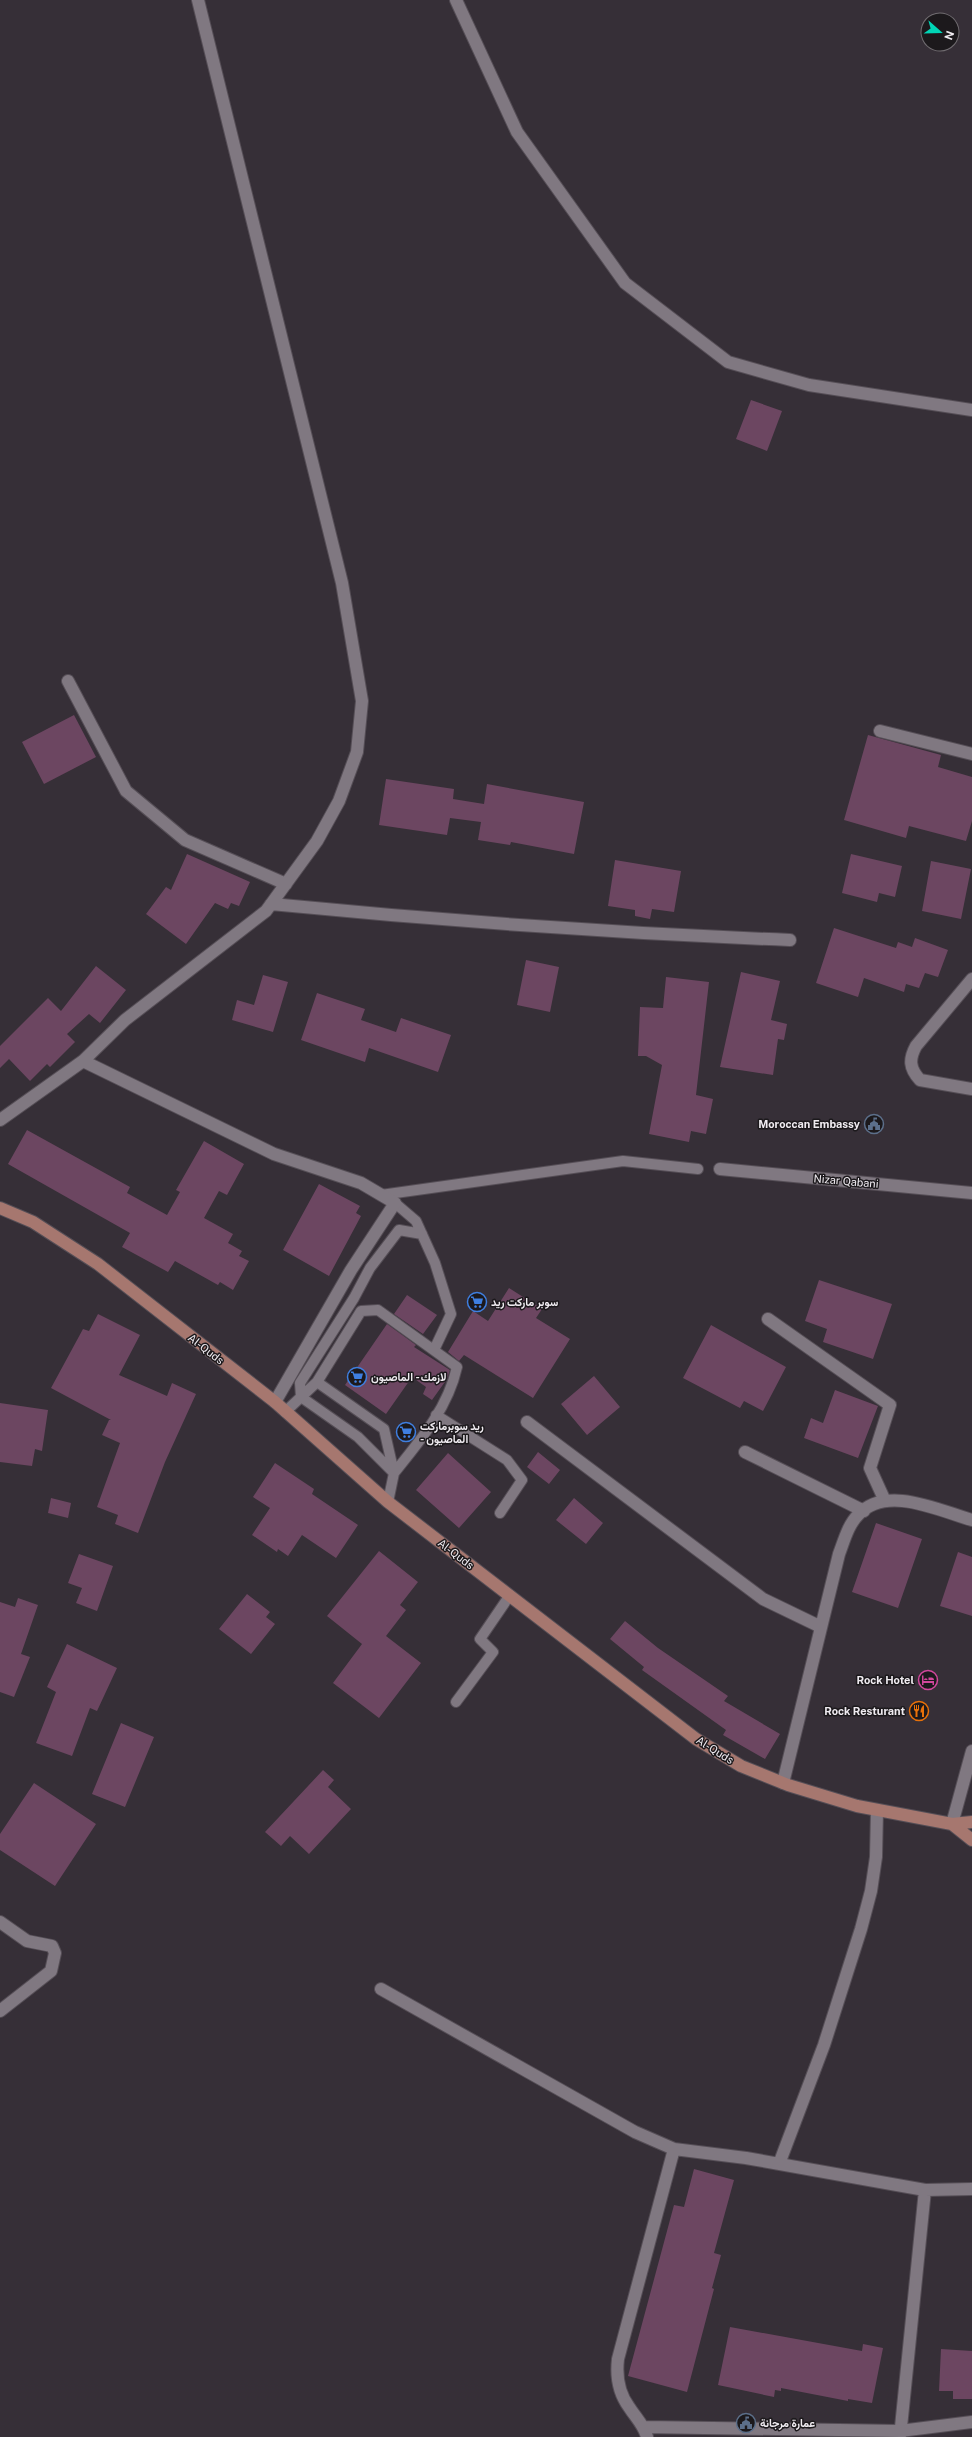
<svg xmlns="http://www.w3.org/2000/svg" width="972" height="2437" viewBox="0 0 972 2437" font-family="'Public Sans',Vazirmatn,sans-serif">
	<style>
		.building { fill: #6c4661 }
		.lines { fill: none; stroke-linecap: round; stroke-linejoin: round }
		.lane-casing { stroke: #554e56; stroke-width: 12 }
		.street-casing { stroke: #554e56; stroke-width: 14 }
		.secondary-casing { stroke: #554e56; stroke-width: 14 }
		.lane { stroke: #807881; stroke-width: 10 }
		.street { stroke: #807881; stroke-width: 12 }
		.secondary { stroke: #a6776f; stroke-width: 12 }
		.labels { text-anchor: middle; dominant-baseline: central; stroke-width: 3; stroke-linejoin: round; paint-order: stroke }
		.poi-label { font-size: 11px; font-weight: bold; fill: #f0ecf1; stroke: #1c191c; text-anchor: start }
		.street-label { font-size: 11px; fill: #f0ecf1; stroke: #1c191c }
	</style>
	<rect width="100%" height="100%" fill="#362f37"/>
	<path class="building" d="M751,400L782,411L767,451L736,439Z
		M74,715L96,757L44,784L22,742Z
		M868,735L941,755L938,767L972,777V821L966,841L909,826L906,838L844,820Z
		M386,779L454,789L453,799L484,804L487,784L584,802L574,854L511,842L510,845L478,840L481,822L450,818L447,835L379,825Z
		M187,854L250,882L239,906L231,903L228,909L215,903L186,944L146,914L166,887L171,890Z
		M851,854L902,866L895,897L879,893L877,902L842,893Z
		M615,860L681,871L674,912L652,909L650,919L635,916V910L608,906Z
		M931,861L971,869L961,919L922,911Z
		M834,928L896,948L898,942L912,947L915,938L948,950L938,977L925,973L919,988L906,984L904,992L864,978L858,997L816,983Z
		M526,960L559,967L550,1012L517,1005Z
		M96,966L126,990L100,1023L89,1014L67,1034L75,1042L50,1067L47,1064L30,1081L9,1059L0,1068V1046L48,998L61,1011Z
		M741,972L780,981L771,1020L787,1024L784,1040L778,1039L773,1075L720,1067Z
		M263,975L288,982L273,1032L232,1020L237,1000L254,1005Z
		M666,977L709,982L696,1095L713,1099L706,1134L691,1131L689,1142L649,1134L662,1065L646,1056H638L640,1007L663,1008Z
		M317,993L365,1009L361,1020L396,1032L401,1018L451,1035L438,1072L369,1048L365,1062L301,1040Z
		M27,1130L130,1187L127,1193L167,1215L180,1192L176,1190L204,1141L244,1164L227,1195L219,1191L204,1218L233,1234L228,1243L242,1251L239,1256L249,1261L233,1290L220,1282L218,1285L175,1261L168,1272L122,1247L130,1233L8,1164Z
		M319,1184L360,1206L356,1213L361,1216L329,1276L283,1250Z
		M819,1280L892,1304L873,1359L823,1342L827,1329L805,1321Z
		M509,1288L542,1309L536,1318L570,1339L533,1398L464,1355L459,1361L448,1352L473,1311L488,1321Z
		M407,1295L437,1315L423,1334L394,1314Z
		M98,1314L140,1335L119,1375L167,1396L172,1383L196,1394L165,1462L138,1533L115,1524L118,1515L97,1507L120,1443L102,1435L109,1420H111L51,1388L83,1329L89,1331Z
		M387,1324L416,1345L414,1347L450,1370L447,1379L432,1400L423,1394L426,1387L412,1377L386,1414L345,1385Z
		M711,1325L786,1367L763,1411L744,1401L740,1408L683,1378Z
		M594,1376L620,1407L587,1435L561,1404Z
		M835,1390L878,1406L858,1458L804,1438L811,1418L823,1423Z
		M0,1403L48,1410L42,1451L35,1449L32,1466L0,1462Z
		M538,1452L560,1470L549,1484L527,1467Z
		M448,1453L491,1492L459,1528L416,1490Z
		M275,1463L314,1489L312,1494L358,1525L336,1558L302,1535L288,1556L278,1549L277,1552L252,1535L270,1508L253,1497Z
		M51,1498L71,1503L68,1518L48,1513Z
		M574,1498L603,1523L586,1544L556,1520Z
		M876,1523L922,1539L898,1608L852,1592Z
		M379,1551L418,1582L400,1605L406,1610L386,1636L421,1663L379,1718L333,1683L362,1644L327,1616Z
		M958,1552L972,1557V1616L940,1606Z
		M79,1554L113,1566L97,1611L76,1603L82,1588L68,1583Z
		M247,1594L270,1612L266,1617L275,1624L251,1654L219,1629Z
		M18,1598L38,1605L21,1654L30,1657L14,1697L0,1692V1602L15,1607Z
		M625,1621L658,1648L728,1696L724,1701L780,1734L765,1759L723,1735L726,1730L642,1670L644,1667L610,1639Z
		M67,1644L117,1668L97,1711L90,1708L72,1756L36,1743L56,1692L47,1687Z
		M121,1723L154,1737L125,1807L92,1794Z
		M323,1770L334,1780L328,1787L351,1809L309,1854L290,1836L281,1846L265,1832Z
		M34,1783L96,1824L55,1886L0,1850V1834Z
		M694,2169L734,2180L714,2253L721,2255L712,2288L714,2289L687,2392L628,2376L674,2205L684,2207Z
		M730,2327L862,2351L863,2344L883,2348L872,2403L848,2399V2401L781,2388V2391L775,2390L774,2397L718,2385Z
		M941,2349L972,2351V2399H953V2391H939Z"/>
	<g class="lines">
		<defs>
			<path id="lane" d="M381,1195L623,1161L698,1169
				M395,1203L416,1221L435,1263L451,1314L434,1350
				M317,1382L384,1429L394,1473L388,1502
				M285,1412L317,1382L361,1311L378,1310L457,1367C448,1408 420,1441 394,1473L358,1437L301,1397L300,1383L354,1298L370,1268L399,1230L422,1234
				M436,1415L507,1460L522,1480L500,1513
				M456,1702L493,1652L480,1639L510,1595"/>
			<path id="street" d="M456,0L517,132L625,283L728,362L809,385L972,410
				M68,681L126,791L185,840L286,884
				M880,731L972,754
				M271,904C444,921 617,933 790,940
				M972,979L916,1046C909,1059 909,1068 920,1080L972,1089
				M83,1061L274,1154L361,1183L395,1203L351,1270L275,1402
				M0,1120L83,1061L125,1020L266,911L317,841L339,801L357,752L362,701L342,583L198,0
				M720,1169L972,1193
				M768,1319L890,1405L870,1468L885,1501
				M527,1422L763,1599L821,1627
				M745,1452L864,1511
				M783,1783L839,1554C844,1541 848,1525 858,1515C886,1484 940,1511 972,1520
				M952,1824L972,1751
				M0,1922L27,1941L52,1946L55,1953L51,1971L0,2011
				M381,1989L635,2132L674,2149L746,2158L925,2190L972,2189
				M779,2164L824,2045L861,1929L871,1891L876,1857L877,1810
				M644,2427L900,2431L972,2422
				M647,2437C644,2425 636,2418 629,2407C618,2392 616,2376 618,2359L674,2149
				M900,2437L925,2190"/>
			<path id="secondary" d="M0,1208L33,1222L98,1264L275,1402L388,1502L696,1739L741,1766L788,1785L857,1806L952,1824L972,1822
				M952,1824L972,1840"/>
		</defs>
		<use href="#lane" class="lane-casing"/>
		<use href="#street" class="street-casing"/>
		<use href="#secondary" class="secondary-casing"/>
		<use href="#lane" class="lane"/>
		<use href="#street" class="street"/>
		<use href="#secondary" class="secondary"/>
	</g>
	<defs>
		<symbol id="civic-ring" viewBox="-11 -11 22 22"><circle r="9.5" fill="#1c191c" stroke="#5c6f8a" stroke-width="1.5"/><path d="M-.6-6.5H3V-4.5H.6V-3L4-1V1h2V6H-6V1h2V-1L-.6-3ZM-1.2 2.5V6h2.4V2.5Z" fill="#5c6f8a"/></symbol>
		<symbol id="supermarket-ring" viewBox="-11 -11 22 22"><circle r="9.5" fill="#1c191c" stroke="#3f7fe0" stroke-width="1.5"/><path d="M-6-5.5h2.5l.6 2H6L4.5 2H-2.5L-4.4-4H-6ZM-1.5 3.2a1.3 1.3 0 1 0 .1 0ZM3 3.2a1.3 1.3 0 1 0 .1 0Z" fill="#3f7fe0"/></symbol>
		<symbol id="hotel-ring" viewBox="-11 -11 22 22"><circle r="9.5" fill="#1c191c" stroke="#d1479c" stroke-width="1.5"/><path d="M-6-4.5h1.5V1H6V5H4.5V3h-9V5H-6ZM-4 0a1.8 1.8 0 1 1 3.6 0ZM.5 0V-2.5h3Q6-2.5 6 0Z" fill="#d1479c"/></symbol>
		<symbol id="restaurant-ring" viewBox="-11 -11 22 22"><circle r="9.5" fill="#1c191c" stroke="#e8710a" stroke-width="1.5"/><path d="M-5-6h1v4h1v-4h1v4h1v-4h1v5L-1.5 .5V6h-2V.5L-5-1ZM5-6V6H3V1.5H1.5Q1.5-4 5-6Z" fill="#e8710a"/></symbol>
	</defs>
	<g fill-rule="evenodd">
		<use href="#civic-ring" x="863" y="1113" width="22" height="22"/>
		<use href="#supermarket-ring" x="466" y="1291" width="22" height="22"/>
		<use href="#supermarket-ring" x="346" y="1366" width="22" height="22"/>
		<use href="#supermarket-ring" x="395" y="1421" width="22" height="22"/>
		<use href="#hotel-ring" x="917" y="1669" width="22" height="22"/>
		<use href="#restaurant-ring" x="908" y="1700" width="22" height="22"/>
		<use href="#civic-ring" x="735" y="2412" width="22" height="22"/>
	</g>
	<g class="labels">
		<g class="poi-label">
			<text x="860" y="1124" text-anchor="end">Moroccan Embassy</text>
			<text x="491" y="1302">سوبر ماركت ريد</text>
			<text x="371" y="1377">لازمك - الماصيون</text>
			<text x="420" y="1426">ريد سوبرماركت<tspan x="420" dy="13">- الماصيون</tspan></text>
			<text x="914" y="1680" text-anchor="end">Rock Hotel</text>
			<text x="905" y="1711" text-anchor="end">Rock Resturant</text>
			<text x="760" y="2423">عمارة مرجانة</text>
		</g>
		<g class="street-label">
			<text transform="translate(846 1181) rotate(5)">Nizar Qabani</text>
			<text transform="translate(206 1349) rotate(38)">Al-Quds</text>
			<text transform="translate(456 1554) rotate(37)">Al-Quds</text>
			<text transform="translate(715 1750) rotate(32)">Al-Quds</text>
		</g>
	</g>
	<g transform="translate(940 32) rotate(110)"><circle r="19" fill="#1c191c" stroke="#716d71"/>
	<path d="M0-3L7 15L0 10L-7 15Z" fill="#01d5b6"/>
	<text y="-6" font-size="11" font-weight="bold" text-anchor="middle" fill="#f0ecf1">N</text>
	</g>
</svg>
